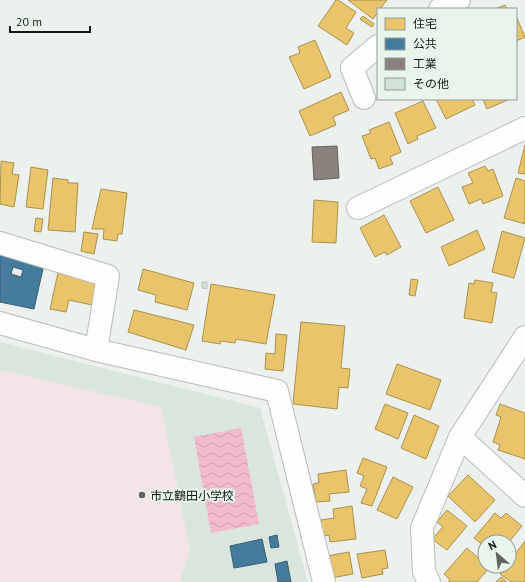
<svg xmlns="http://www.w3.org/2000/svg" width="525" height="582" viewBox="0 0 525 582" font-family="'PT Sans','Noto Sans JP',sans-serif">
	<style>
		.built { fill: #dae5dd }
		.pitch { fill: #f2e4e7 }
		.water { fill: url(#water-waves) }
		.homes { fill: #e9c46a; stroke: #a99151 }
		.public { fill: #457b9d; stroke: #375e74; fill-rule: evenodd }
		.industry { fill: #8a817c; stroke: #67625d }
		.building { fill: #d1e2d6; stroke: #c1c4c2 }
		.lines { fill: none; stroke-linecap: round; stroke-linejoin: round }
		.minor-casing { stroke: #b8bcb9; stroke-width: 24 }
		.minor { stroke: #fcfdfc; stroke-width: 22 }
		.poi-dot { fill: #606561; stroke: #e9f4ec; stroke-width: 1.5 }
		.labels { text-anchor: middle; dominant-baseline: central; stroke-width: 4; stroke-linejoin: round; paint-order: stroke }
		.poi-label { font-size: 12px; fill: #151916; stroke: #e9f4ec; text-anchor: start }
	</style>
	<defs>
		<pattern id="water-waves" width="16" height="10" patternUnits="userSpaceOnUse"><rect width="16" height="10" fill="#f2bacd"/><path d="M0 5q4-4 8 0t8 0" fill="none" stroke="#cf9faf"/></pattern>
	</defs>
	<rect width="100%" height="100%" fill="#ecf1ed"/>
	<path class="built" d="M0,342L260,408L308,582H0Z"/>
	<path class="pitch" d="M0,370L161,407L190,550L180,582H0Z"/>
	<path class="water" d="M241,428L259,524L211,533L194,437Z"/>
	<path class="homes" d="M336,0H338L356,12L346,28L354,33L347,45L318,26Z
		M348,0H387L380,9H378V12L373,19Z
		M505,5L507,9H495Z
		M363,16L374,24L372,27L360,19Z
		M516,16L525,37L516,41Z
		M315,40L331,77L304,89L289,57L300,53L298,47Z
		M341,92L349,110L333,117L336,125L310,136L299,111Z
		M436,99H472L475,105L446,119Z
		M483,99H510L487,109Z
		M423,101L436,128L417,136L418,139L408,144L395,113Z
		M389,122L401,152L390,157L393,164L379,169L375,158L371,159L362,136L371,133L369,130Z
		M525,145V174L518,173Z
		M1,161L14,163L12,174L19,175L14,207L0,204Z
		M485,166L488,171L493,169L503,196L483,204L481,199L469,204L462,187L473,183L468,173Z
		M31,167L48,170L43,209L26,207Z
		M53,178L68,180V183H78L75,232L48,230Z
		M516,178L525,181V224L504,218Z
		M438,187L454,220L426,233L410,201Z
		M101,189L127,193L122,234H118L117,241L103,239L104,229H92Z
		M314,200L338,202L336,243L312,242Z
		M384,215L401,247L387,255L385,252L375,257L360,228Z
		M36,218L43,219L41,232L34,231Z
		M477,230L485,249L449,266L441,247Z
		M502,231L525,238L514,278L492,272Z
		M84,232L98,234L94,254L81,251Z
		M59,268L98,278L92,305L69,300L66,312L50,309Z
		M143,269L194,283L187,310L155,302L156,295L138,290Z
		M411,279L418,280L415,296L409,295Z
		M475,280L493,283L491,292L497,293L492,323L464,318L469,283L474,284Z
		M211,284L275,295L266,344L236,339L235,343L221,341L220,344L202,341Z
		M134,310L194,325L186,350L128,332Z
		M301,322L345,326L341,368L350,369L348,388L339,387L337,409L293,404Z
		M276,334L287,335L283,371L265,369L266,353L275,354Z
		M397,364L441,380L430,410L386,394Z
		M385,404L408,413L398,439L375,429Z
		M500,404L525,413V459L498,450L500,445L493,442L501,417L496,415Z
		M414,415L439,426L426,459L401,448Z
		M363,458L387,467L372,506L361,503L367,489L360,486L364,476L357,473Z
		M346,470L349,492L329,494L330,501L316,502L313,484L319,483L318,474Z
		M468,475L495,500L475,522L448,496Z
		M393,477L413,487L397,519L377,510Z
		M352,506L356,539L330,542L329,535L323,536L321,520L334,518L333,509Z
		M447,510L467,526L447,550L432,539L443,527L437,522Z
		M495,513L501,518L506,513L522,526L509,542H485V547L474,538Z
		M525,541V582H511L500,574L506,566H509V562Z
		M467,548L485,564V566H487L489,568L477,582H448L450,580L444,574Z
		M385,550L388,568L382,569L383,574L362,578L357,554Z
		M349,552L353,574L331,578L327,556Z
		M501,577L507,582H496Z"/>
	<path class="public" d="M0,248L44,264L34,309L0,302ZM13,267L23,270L21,277L11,274Z
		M277,535L279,547L271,548L269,537Z
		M262,539L267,562L234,568L230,546Z
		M287,561L291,582H278L275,564Z"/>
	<path class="industry" d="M337,146L339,178L314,180L312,147Z"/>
	<path class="building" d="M202,282H207V289L202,288Z"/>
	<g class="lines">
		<defs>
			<path id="minor" d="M440,9L459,0
				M364,98L352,68L378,46
				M358,208L525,128
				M0,243L108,276L96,350
				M0,323L96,350L277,391L324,582
				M525,337L460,437L525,496
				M429,582L424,572L422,528L460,437"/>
		</defs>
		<use href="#minor" class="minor-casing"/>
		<use href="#minor" class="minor"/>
	</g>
	<circle class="poi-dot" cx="142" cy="495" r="4"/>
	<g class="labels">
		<g class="poi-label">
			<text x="150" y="495">市立鶴田小学校</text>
		</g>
	</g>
	<rect x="377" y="8" width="140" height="92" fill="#e9f4ec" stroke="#949c96"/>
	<rect x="385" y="18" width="20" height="12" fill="#e9c46a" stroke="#949c96"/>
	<text x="413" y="28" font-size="12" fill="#151916">住宅</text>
	<rect x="385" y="38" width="20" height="12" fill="#457b9d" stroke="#949c96"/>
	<text x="413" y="48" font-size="12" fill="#151916">公共</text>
	<rect x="385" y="58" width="20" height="12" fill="#8a817c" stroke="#949c96"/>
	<text x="413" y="68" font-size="12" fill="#151916">工業</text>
	<rect x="385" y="78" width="20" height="12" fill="#d1e2d6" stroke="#949c96"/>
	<text x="413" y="88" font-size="12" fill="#151916">その他</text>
	<g transform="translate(497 554) rotate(332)"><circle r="19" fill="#e9f4ec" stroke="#949c96"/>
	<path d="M0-3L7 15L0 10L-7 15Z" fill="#606561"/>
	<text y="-6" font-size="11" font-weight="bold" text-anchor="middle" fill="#151916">N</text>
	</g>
	<path d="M10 26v6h80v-6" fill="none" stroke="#151916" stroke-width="2"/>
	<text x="16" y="26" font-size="12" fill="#151916" stroke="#e9f4ec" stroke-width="3" paint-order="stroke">20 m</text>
</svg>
